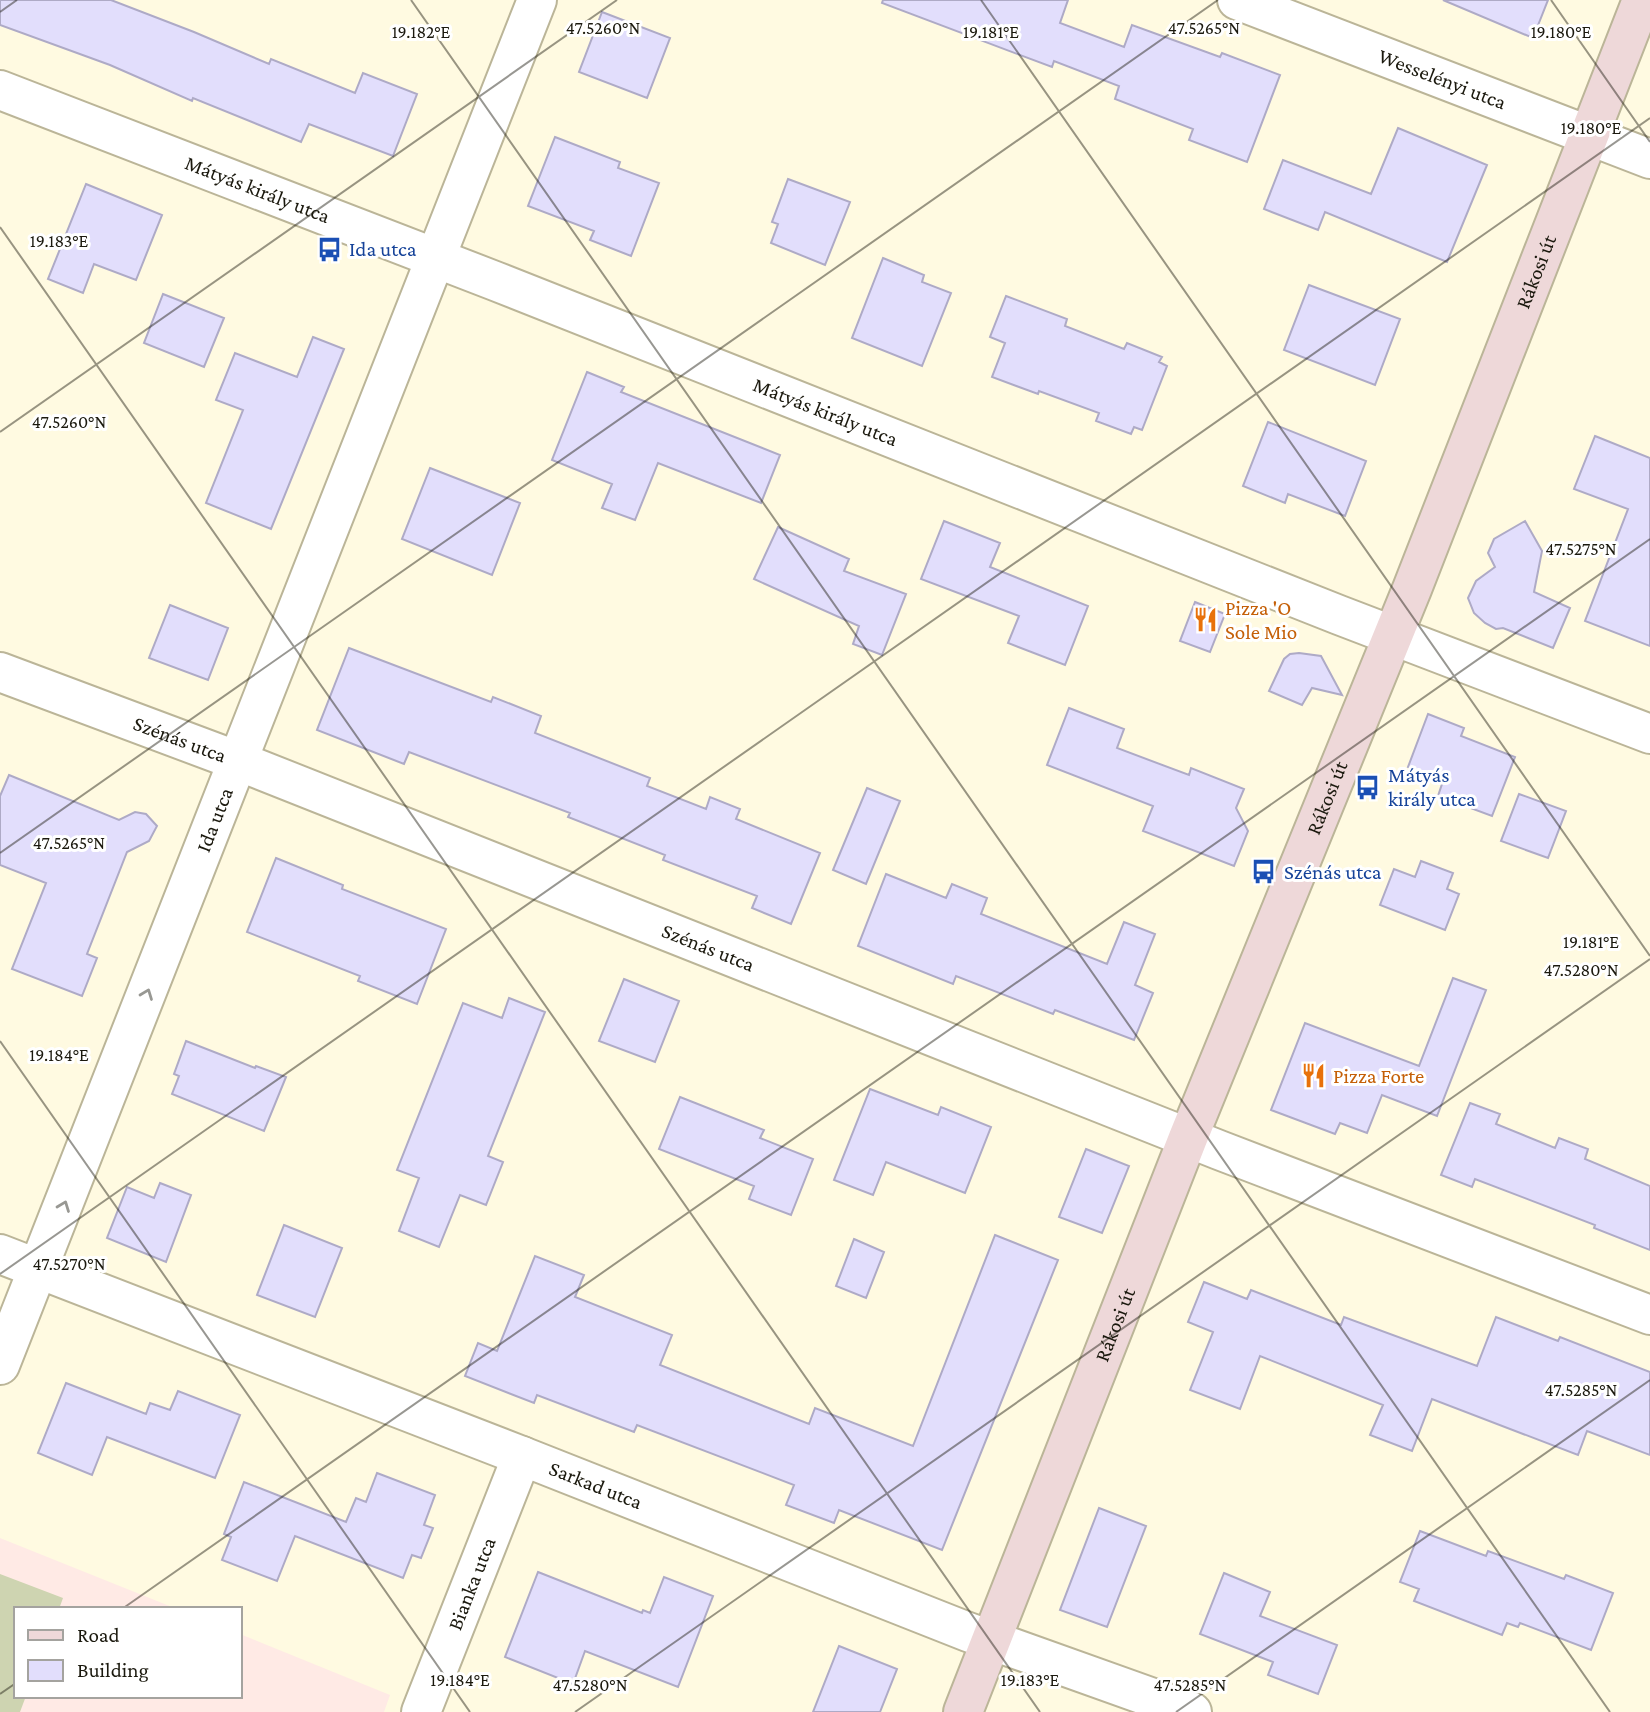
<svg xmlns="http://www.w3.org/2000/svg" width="1650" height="1712" viewBox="0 0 1650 1712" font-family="'Crimson Pro',serif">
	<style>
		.education { fill: #ffeae5 }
		.green { fill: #ced4b1 }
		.building { fill: #e2defc; stroke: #aeaac6; stroke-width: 2 }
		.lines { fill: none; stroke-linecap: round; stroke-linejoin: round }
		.minor-casing { stroke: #bbb598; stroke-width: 42 }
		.tertiary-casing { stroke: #bbb598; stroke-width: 42 }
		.secondary-casing { stroke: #bbb598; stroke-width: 42 }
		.minor { stroke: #fff; stroke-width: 38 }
		.tertiary { stroke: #fff; stroke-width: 38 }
		.secondary { stroke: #eed8d9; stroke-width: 38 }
		.oneway { stroke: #989893 }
		.ticks { fill: none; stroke: #1b190e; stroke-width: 2; stroke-opacity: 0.45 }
		.labels { text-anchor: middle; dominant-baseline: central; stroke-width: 6; stroke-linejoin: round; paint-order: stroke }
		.street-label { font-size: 21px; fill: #1b190e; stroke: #fff }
		.transit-label { font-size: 21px; fill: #164399; stroke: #fff; text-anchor: start }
		.food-label { font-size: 21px; fill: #c56008; stroke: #fff; text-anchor: start }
		.ticks-label { font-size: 18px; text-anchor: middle; fill: #1b190e; stroke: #fff; stroke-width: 6; stroke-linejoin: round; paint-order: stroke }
	</style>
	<rect width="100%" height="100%" fill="#fffae1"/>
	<path class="education" d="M0,1538L177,1609H16V1696H240V1634L390,1695L384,1712H0Z"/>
	<path class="green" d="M0,1574L63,1598L59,1609H16V1696H26L20,1712H0Z"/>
	<path class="building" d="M0,0H111L194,32L269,64L271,59L355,93L363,73L417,94L393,156L309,124L301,142L193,98L192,101L110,65L0,25Z
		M883,0H1068L1060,23L1124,47L1132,25L1220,57L1222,53L1280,75L1247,162L1189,140L1193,129L1115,99L1119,86L1054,61L1052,67L882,3Z
		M1443,0H1548L1533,38Z
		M602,12L670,38L647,98L579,72Z
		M1398,128L1487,165L1447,262L1325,212L1318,230L1264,209L1283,160L1371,194Z
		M555,137L620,162L618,168L659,183L631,256L590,240L594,231L528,206Z
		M788,179L850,202L825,265L771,243L778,224L772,222Z
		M86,184L162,215L136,280L94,264L83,293L48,279Z
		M883,258L924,275L922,282L951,293L922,366L852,338Z
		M1309,285L1400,319L1375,385L1284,350Z
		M163,294L224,318L204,367L144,343Z
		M1006,296L1067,319L1065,326L1124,349L1127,343L1162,357L1159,362L1167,366L1142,430L1134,427L1131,434L1096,421L1099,413L1039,391L1038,394L992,377L1005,343L990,337Z
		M313,337L344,349L271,529L206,503L243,410L216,400L235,353L297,377Z
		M587,372L624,387L621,392L780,455L761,503L658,463L635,520L602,508L612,484L552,460Z
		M1268,422L1366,461L1345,516L1288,494L1285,503L1243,486Z
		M1595,436L1650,458V646L1585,621L1628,509L1574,489Z
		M430,468L520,503L492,575L402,539Z
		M944,521L1000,543L990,567L1088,606L1065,665L1008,643L1019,616L921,579Z
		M1525,521L1542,551L1534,592L1570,608L1553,648L1503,628L1496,629L1485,623L1474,613L1468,598L1476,581L1495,567L1488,553L1494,539Z
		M778,527L849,559L844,571L906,594L882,655L853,644L859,626L754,579Z
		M1195,602L1225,614L1210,652L1180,641Z
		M170,605L228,628L208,680L149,658Z
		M349,648L491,702L493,697L541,716L535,733L650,778L647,786L706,809L710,797L740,809L736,819L820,853L791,924L752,908L757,896L663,860L665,855L568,817L570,813L409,752L404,764L317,730Z
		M1299,653L1321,656L1342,695L1312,688L1302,705L1269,691L1284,659L1290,654Z
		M1069,708L1124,729L1117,748L1189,775L1191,768L1244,789L1236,808L1248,831L1234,866L1143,831L1153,806L1047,765Z
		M1428,714L1464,728L1461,736L1515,757L1492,816L1438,796L1443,781L1408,767Z
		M9,775L119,820L135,812L146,814L157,826L149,841L127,852L87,954L97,958L82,996L12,969L46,883L0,865V796Z
		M867,788L900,801L866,884L833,870Z
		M1519,794L1566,811L1548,858L1501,841Z
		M276,858L343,885L342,889L446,929L417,1004L358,981L360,976L247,932Z
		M1421,861L1453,873L1447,889L1459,894L1445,930L1380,905L1394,869L1415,877Z
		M886,874L946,898L952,884L987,898L981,914L1107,964L1124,922L1155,934L1135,985L1153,993L1134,1040L1055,1010L1053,1014L956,976L953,984L858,946Z
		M1453,978L1486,990L1437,1116L1382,1095L1367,1133L1340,1123L1335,1134L1271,1110L1305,1023L1419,1066Z
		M624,979L679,1001L655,1062L599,1041Z
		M509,998L545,1012L488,1156L503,1162L486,1205L460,1195L439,1247L399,1231L419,1178L397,1170L463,1003L502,1018Z
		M186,1041L255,1068L256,1066L286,1077L264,1131L172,1094L179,1076L174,1074Z
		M870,1089L938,1115L941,1107L991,1127L965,1193L886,1162L873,1195L834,1180Z
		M680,1097L764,1130L760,1138L813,1159L791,1215L749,1199L754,1186L659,1149Z
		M1470,1103L1500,1114L1496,1124L1555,1148L1559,1138L1588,1149L1585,1159L1650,1186V1250L1594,1228L1595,1225L1475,1179L1472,1187L1441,1175Z
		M1086,1149L1129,1166L1102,1233L1059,1217Z
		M160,1183L191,1195L166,1262L107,1238L127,1187L154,1198Z
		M284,1225L342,1248L315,1317L257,1295Z
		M995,1235L1058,1260L942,1550L839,1510L834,1523L786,1505L794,1485L637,1425L634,1432L537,1395L534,1403L465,1376L478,1343L497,1351L535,1256L584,1275L575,1297L672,1335L660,1365L809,1424L815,1408L913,1446Z
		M854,1239L884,1252L866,1298L836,1286Z
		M1204,1282L1247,1299L1251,1290L1341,1325L1344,1317L1477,1366L1496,1317L1558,1341L1560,1337L1650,1372V1455L1587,1431L1578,1455L1432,1399L1412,1451L1370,1435L1383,1405L1260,1356L1240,1409L1190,1390L1213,1332L1188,1322Z
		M66,1383L146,1414L150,1403L170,1410L178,1391L240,1415L215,1478L107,1437L92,1475L38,1453Z
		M377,1473L435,1495L424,1525L433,1528L421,1558L412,1555L403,1578L295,1536L277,1581L222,1560L231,1537L224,1534L244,1482L346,1522L356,1498L366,1502Z
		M1099,1508L1146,1526L1107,1627L1060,1610Z
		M1420,1531L1486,1556L1488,1551L1564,1579L1566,1575L1613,1593L1591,1650L1520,1623L1518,1627L1507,1623L1502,1635L1414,1601L1419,1589L1400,1582Z
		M538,1572L642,1613L643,1610L650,1613L664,1577L713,1596L678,1687L585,1651L573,1684L505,1657Z
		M1224,1573L1270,1592L1260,1616L1337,1645L1318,1694L1268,1675L1273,1662L1200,1634Z
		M839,1646L897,1669L880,1712H813Z"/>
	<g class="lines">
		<defs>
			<g id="minor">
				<path id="s1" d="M1237,0L1650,159"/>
				<path id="s2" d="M0,672L238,761L1219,1150L1650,1315"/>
				<path id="s3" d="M0,1254L522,1456L968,1632L1192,1712"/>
				<path id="s4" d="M0,1365L537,0"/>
				<path id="s5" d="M421,1712L522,1456"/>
			</g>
			<g id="tertiary">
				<path id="s6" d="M0,90L495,281L1339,615L1650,734"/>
			</g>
			<g id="secondary">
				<path id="s7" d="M963,1712L1188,1138L1412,589L1642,0"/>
			</g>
		</defs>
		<use href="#minor" class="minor-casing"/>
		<use href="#tertiary" class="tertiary-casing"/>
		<use href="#secondary" class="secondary-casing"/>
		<use href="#minor" class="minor"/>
		<use href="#tertiary" class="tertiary"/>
		<use href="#secondary" class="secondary"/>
	</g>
	<defs><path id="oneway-chevron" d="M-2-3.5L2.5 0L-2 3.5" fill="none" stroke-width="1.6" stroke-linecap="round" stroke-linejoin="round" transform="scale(1.75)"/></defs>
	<g class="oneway">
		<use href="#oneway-chevron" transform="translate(147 994) rotate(-69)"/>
		<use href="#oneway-chevron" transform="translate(64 1206) rotate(-69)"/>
	</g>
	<path class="ticks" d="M411,0L1610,1712M981,0L1650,956M1551,0L1650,142M0,12L17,0M0,227L1040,1712M0,432L617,0M0,853L1218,0M0,1041L470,1712M0,1274L1650,118M122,1609L1650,539M0,1694L16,1683M575,1712L1650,959M1176,1712L1650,1380"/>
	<defs>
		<symbol id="bus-bare" viewBox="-9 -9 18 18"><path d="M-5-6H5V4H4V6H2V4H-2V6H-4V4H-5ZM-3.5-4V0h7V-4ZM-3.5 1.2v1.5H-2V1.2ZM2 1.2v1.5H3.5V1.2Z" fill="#1a4fb4" stroke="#fff" stroke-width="2.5" paint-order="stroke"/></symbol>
		<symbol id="restaurant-bare" viewBox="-9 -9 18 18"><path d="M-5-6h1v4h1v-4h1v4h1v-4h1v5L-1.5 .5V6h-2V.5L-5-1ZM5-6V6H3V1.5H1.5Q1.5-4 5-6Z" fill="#e8710a" stroke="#fff" stroke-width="2.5" paint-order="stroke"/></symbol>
	</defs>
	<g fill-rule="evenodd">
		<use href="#bus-bare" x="312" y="232" width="35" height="35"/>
		<use href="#restaurant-bare" x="1188" y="602" width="35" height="35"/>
		<use href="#bus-bare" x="1350" y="770" width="35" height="35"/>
		<use href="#bus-bare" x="1246" y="854" width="35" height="35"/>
		<use href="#restaurant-bare" x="1296" y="1058" width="35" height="35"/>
	</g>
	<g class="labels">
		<g class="street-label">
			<text stroke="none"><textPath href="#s1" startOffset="220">Wesselényi utca</textPath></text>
			<text stroke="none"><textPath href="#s6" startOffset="276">Mátyás király utca</textPath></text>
			<text stroke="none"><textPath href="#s7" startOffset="1550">Rákosi út</textPath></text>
			<text stroke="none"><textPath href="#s6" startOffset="886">Mátyás király utca</textPath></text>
			<text stroke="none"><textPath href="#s2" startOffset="192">Szénás utca</textPath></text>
			<text stroke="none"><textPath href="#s7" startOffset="984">Rákosi út</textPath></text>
			<text stroke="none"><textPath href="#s4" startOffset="586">Ida utca</textPath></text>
			<text stroke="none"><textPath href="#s2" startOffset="760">Szénás utca</textPath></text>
			<text stroke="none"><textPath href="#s7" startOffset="416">Rákosi út</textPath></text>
			<text stroke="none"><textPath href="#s3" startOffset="639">Sarkad utca</textPath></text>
			<text stroke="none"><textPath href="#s5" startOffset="138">Bianka utca</textPath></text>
		</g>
		<g class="transit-label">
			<text x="349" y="249">Ida utca</text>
			<text x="1388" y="775">Mátyás<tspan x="1388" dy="24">király utca</tspan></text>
			<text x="1284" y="872">Szénás utca</text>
		</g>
		<g class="food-label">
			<text x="1225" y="608">Pizza 'O<tspan x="1225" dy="24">Sole Mio</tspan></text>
			<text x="1333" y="1076">Pizza Forte</text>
		</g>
	</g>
	<g class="ticks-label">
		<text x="1204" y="34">47.5265°N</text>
		<text x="603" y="34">47.5260°N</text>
		<text x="421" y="38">19.182°E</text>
		<text x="991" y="38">19.181°E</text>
		<text x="1561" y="38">19.180°E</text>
		<text x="1591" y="134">19.180°E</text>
		<text x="59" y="247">19.183°E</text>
		<text x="69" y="428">47.5260°N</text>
		<text x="1581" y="555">47.5275°N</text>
		<text x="69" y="849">47.5265°N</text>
		<text x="1591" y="948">19.181°E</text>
		<text x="1581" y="976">47.5280°N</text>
		<text x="59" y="1061">19.184°E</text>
		<text x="69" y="1270">47.5270°N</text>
		<text x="1581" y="1396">47.5285°N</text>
		<text x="460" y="1686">19.184°E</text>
		<text x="1030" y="1686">19.183°E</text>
		<text x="590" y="1691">47.5280°N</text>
		<text x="1190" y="1691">47.5285°N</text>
	</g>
	<rect x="14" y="1607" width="228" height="91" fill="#ffffff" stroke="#a4a39f" stroke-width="2"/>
	<rect x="28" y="1630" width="35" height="10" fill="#eed8d9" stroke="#a4a39f" stroke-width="2"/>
	<text x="77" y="1642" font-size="21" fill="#1b190e">Road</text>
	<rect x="28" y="1660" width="35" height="21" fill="#e2defc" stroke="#a4a39f" stroke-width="2"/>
	<text x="77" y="1677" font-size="21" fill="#1b190e">Building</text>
</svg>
